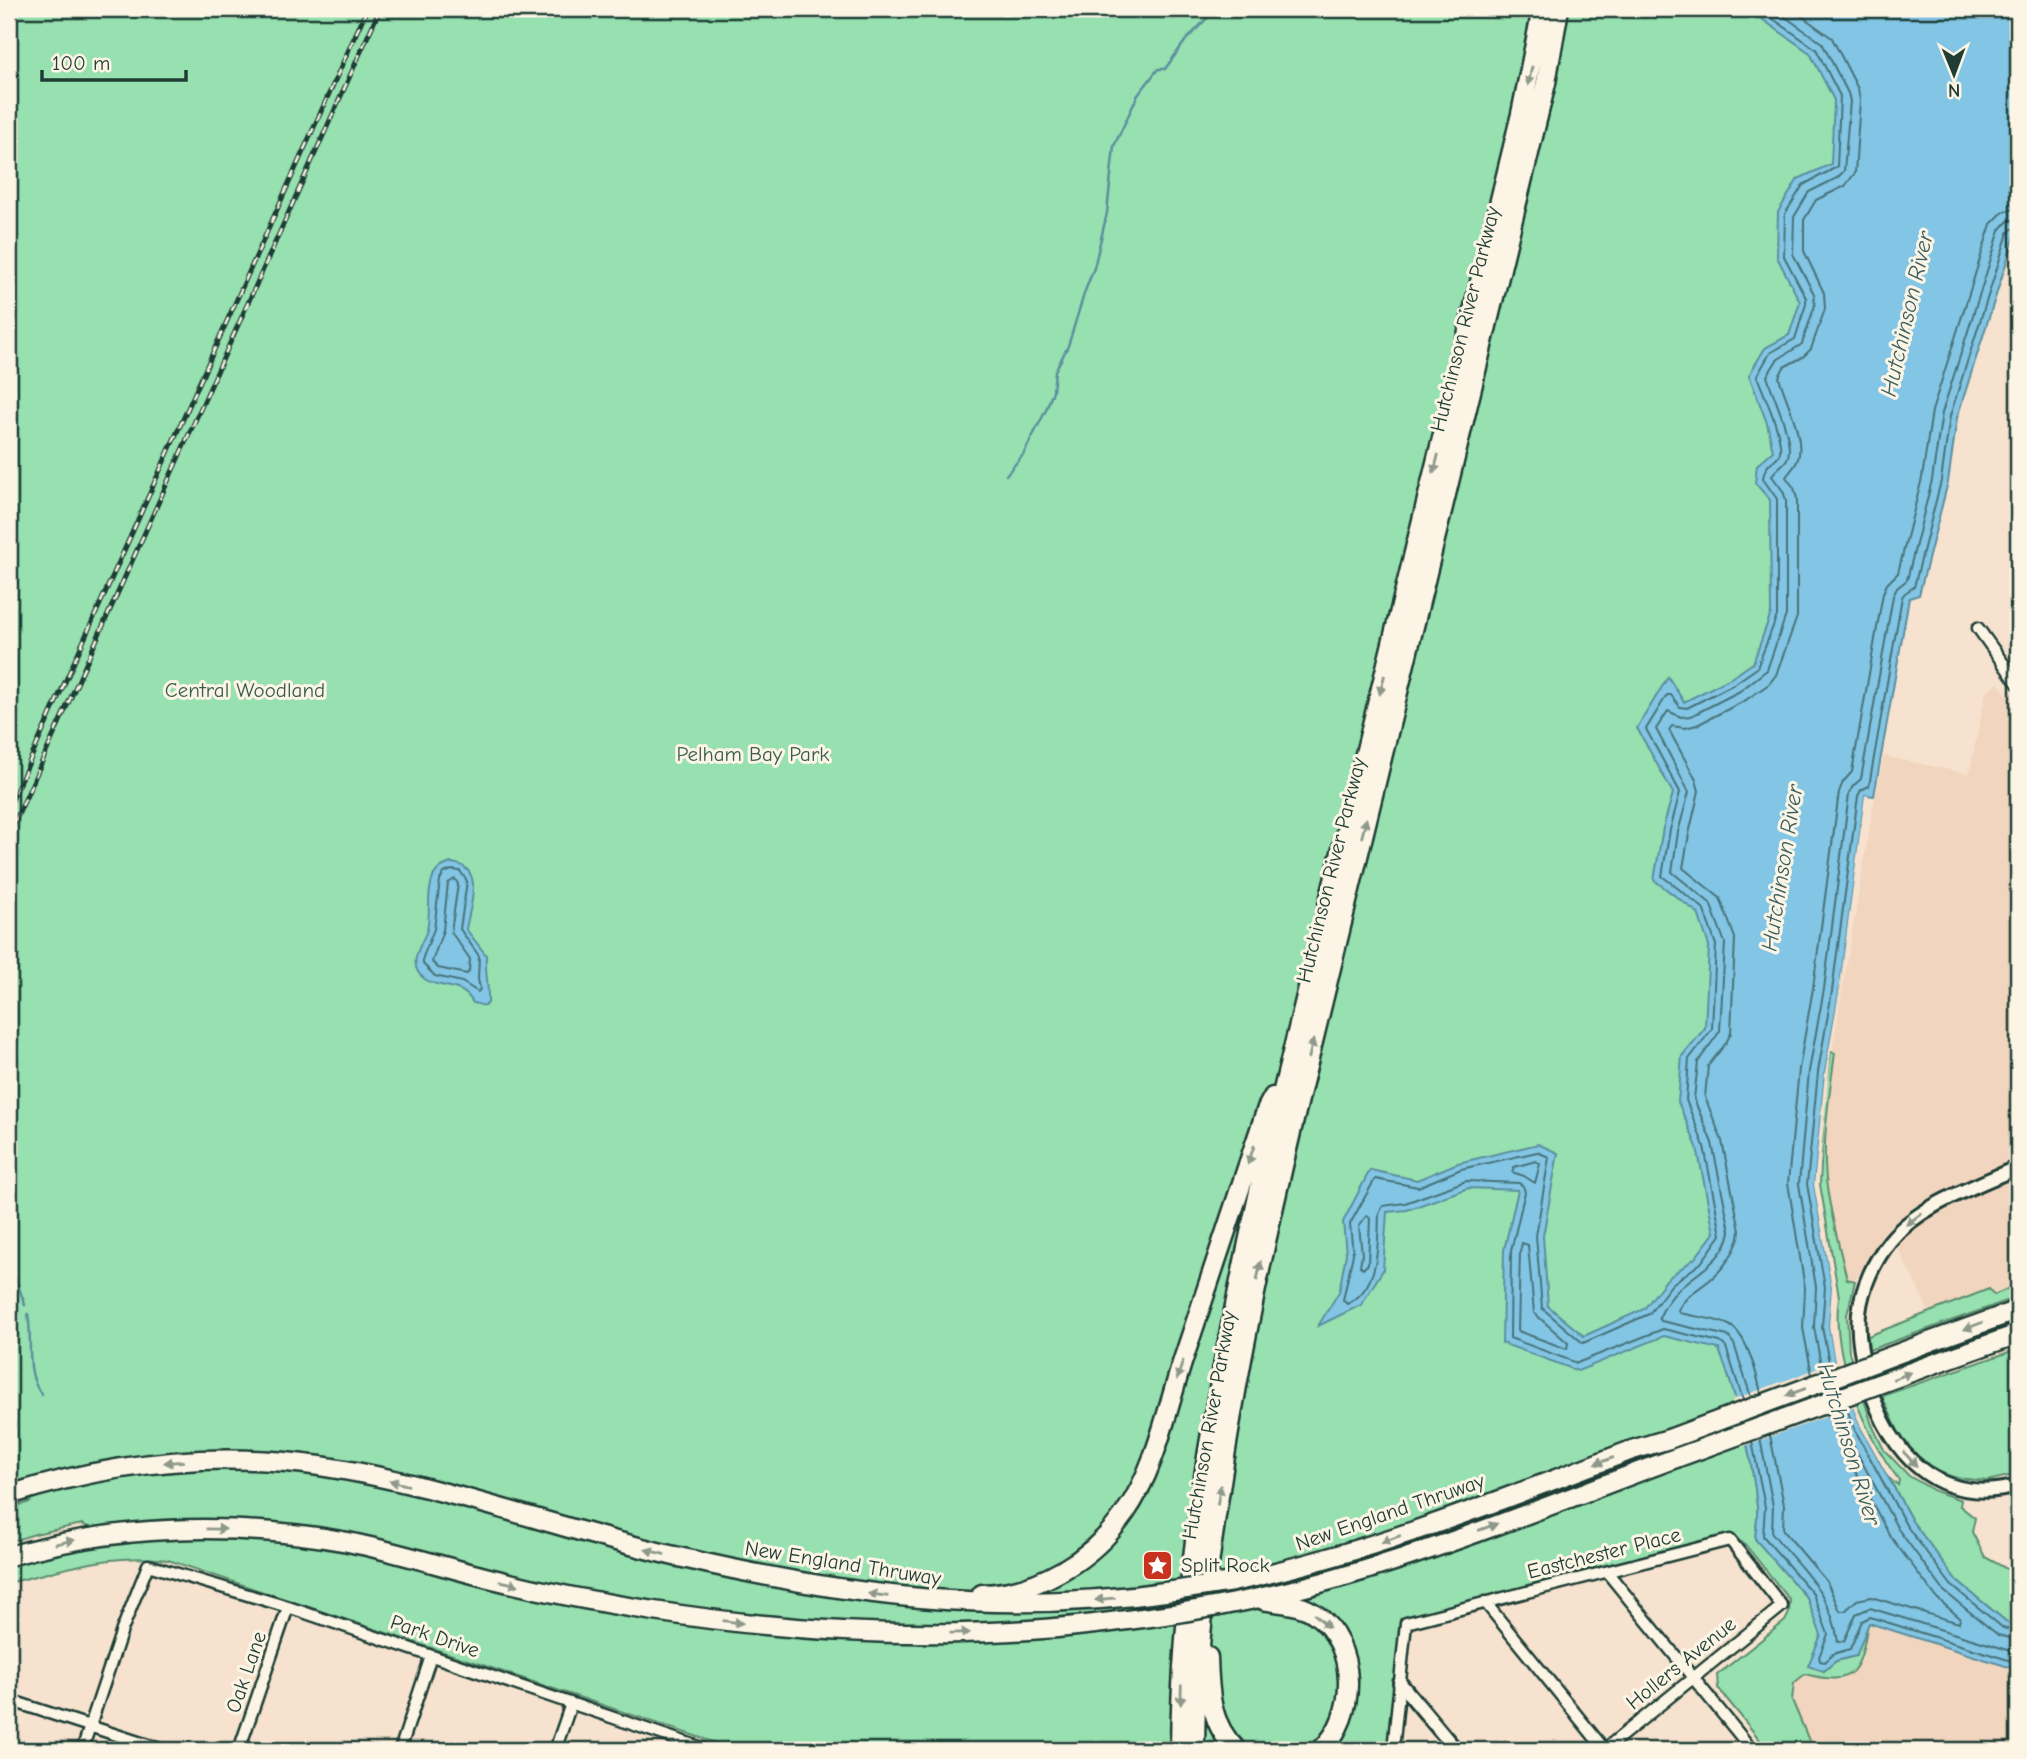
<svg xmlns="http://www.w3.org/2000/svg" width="2027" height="1759" viewBox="0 0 2027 1759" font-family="'Comic Neue',sans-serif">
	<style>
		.built { fill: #f2d5be }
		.green { fill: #97e0b0; stroke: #5b8e72; stroke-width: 2 }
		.water { fill: #83c5e4; stroke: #5b8f9e; stroke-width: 2 }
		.pier { fill: #f6e2ce }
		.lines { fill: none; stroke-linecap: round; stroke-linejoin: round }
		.shore { stroke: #47737a; stroke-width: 2 }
		.stream { stroke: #5b8f9e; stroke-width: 2.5 }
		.minor-casing { stroke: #1f3d34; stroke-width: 15 }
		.tertiary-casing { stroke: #1f3d34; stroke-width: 18 }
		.motorway-casing { stroke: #1f3d34; stroke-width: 23 }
		.minor { stroke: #fcf5e5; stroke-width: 10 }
		.tertiary { stroke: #fcf5e5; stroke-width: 12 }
		.motorway { stroke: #fcf5e5; stroke-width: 18 }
		.rail-casing { stroke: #1f3d34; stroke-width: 5 }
		.rail { stroke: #fcf5e5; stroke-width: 2.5; stroke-dasharray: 8; stroke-linecap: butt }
		.motorway-bridge-casing { stroke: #1f3d34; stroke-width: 23; stroke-linecap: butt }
		.motorway-bridge { stroke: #fcf5e5; stroke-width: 18 }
		.oneway { fill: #8e998c }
		.labels { text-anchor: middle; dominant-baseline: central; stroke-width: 6; stroke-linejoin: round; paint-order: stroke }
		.street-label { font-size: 21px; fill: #1f3d34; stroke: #fcf5e5 }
		.park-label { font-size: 21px; fill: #375e4d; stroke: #fcf5e5 }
		.poi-label { font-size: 21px; fill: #1f3d34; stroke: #fcf5e5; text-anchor: start }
		.water-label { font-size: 23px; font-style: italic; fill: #385f60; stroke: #fcf5e5 }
	</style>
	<rect width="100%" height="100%" fill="#f6e2ce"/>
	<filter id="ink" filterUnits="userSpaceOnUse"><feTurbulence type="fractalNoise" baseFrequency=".0143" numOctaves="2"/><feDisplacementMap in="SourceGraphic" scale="14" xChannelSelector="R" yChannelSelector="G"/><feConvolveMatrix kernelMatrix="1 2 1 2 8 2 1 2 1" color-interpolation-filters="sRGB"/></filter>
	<g filter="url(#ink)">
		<path class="built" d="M1998,683L2018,708V1284L1933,1320L1890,1231L1884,1233L1856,1279L1843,1285L1824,1190V1142L1833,1046L1874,802L1884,756L1969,774L1986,692Z
			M1868,1623L2018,1670V1750H1813L1792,1700L1794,1683L1805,1673L1830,1681L1862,1660Z"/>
		<path class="green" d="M9,9H1898L1719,1349C1737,1398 1752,1453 1757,1506C1758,1517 1756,1528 1755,1539L1807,1598L1822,1635L1824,1671L1836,1661L1856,1656L1868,1623C1860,1669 1857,1688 1805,1674L1794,1683L1792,1700L1813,1750H1768L1718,1688L1717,1675L1785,1621L1789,1613L1790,1600L1744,1543L1725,1536L1407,1617L1403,1621L1389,1750H737L168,1560C111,1553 63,1569 9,1583V1566L43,1555L119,1541L82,1524L35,1534L9,1542V1508L30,1502L9,1493Z
			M1831,1052L1835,1053C1829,1098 1820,1148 1828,1194C1833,1223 1840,1251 1847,1279L1855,1281L1847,1315L1849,1352L1872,1425L1884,1450L1909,1476L1935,1491L1961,1500L1960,1506L1975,1518L1972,1532L1985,1557L2018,1575V1625L2008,1623L1957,1581L1912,1521L1888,1476L1898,1485L1899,1480C1865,1435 1830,1354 1839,1297L1820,1184L1824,1110Z
			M2018,1284V1297L1869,1350L1868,1336L1989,1289L1994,1295Z
			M2018,1349V1474L1987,1481L1957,1478L1930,1469L1903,1442L1882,1396Z"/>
		<path class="water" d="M1750,9H2018V226L1957,418L1948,482L1919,595L1909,598L1874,796L1865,795L1839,992L1825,1072L1814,1185L1832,1287L1829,1326L1835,1361L1861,1427L1912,1521L1957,1581L2008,1623L2018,1625V1670L1869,1623L1856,1656L1836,1661L1824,1671L1808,1666L1821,1635L1807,1598L1755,1539C1756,1528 1758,1517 1757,1506C1752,1455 1737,1397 1719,1349L1664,1336L1578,1371L1502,1343L1504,1250L1518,1190L1468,1188L1407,1210L1387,1212L1383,1270L1361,1305L1318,1326L1339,1292L1346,1254L1343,1222L1370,1170L1417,1180L1458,1163L1538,1144L1558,1153L1543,1236L1548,1306L1584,1336L1644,1309L1667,1279L1695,1258L1714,1233L1697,1147L1678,1102L1682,1056L1705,1028L1709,946L1698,913L1654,880L1663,828L1673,793L1637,728L1668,677L1684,702L1731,678L1753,663L1771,613L1770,500L1755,483L1757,465L1773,451L1767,423L1749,375L1765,348L1789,335L1800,302L1777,257L1778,212L1798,179L1831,164L1834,100L1810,53L1752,12Z
			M451,863C486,866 470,906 466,929L486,955C485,973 489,986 488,1003L485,1006L473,1003C460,978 432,993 418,972C410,959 423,942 427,930C431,913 426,892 434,875C438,868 443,866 451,863Z"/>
		<path class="pier" d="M1865,795L1869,796L1831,1052L1818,1185L1835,1286L1833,1326L1838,1360L1864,1426L1896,1483L1888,1476L1861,1427L1853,1407L1742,1447L1732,1400L1835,1362L1829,1326L1832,1287L1814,1185L1825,1073L1839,992Z"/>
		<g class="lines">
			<path class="shore" d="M452,870L460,871L467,881L460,929L479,956L478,979L480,989L478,992L462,982L435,976L423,964V957L434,929L440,880L444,873Z
				M455,879L458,884L451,932L470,959L469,971L467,974L438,968L432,962L443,930L448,883Z
				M1536,1161L1540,1164L1535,1183L1524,1176L1512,1172L1514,1167Z
				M1367,1215L1370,1219L1368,1264L1363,1269L1360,1266L1362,1255L1359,1226Z
				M1522,1243L1528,1245L1534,1313L1568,1343L1567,1349L1518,1331L1520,1252Z
				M1830,1368L1822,1327L1825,1287L1807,1184L1818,1072L1832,991L1858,796L1861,790L1869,786L1902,597L1905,593L1914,587L1941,481L1950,416L2008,233L2012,229L2018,228
				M1822,1371L1814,1327L1816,1287L1799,1184L1809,1071L1824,989L1849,794L1853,786L1861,779L1893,596L1897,588L1907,580L1932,480L1942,413L2000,230L2008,221L2018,219
				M1812,1375L1803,1328L1805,1288L1788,1183L1799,1069L1813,988L1839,792L1843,782L1852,772L1883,593L1887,584L1898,573L1922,478L1932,411L1991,224L2003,212L2018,208
				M1761,1393C1757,1375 1747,1333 1729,1325C1714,1318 1696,1317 1680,1313L1678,1310C1685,1296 1699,1289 1711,1279C1723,1269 1739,1248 1740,1231L1722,1141L1705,1097L1708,1066L1726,1043L1731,1033L1735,938L1720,898L1683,868L1689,834L1699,791L1696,780L1669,730L1672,726L1685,728L1697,725L1746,700L1769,684L1776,675L1797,617V499L1794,488L1786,477C1790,471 1796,466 1798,459C1805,437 1785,399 1779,377L1784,367L1803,357L1811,349L1825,309L1824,293L1804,251V220L1816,200L1845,186L1855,173L1860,100L1858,89L1832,38L1792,9
				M1751,1397L1734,1344L1728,1336L1661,1321L1659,1318C1663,1309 1671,1297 1678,1290C1696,1273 1726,1259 1730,1231L1712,1143L1694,1099L1698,1062L1720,1031L1725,943L1710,903L1672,872L1678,832L1689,792L1656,729L1668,711L1681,717L1691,716L1740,691L1767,670L1786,615V500L1783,491L1772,476C1775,469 1783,466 1787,459C1796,443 1772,394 1767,376L1777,360L1802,344L1815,305L1814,294L1793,254L1794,217L1809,192L1837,178L1844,171L1850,101L1848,93L1822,43L1774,9
				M1743,1400L1726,1347L1720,1342L1663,1329L1577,1363L1510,1338L1511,1251L1525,1192L1523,1186L1519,1183L1466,1181L1405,1203L1383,1206L1379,1213C1378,1243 1380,1289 1347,1304L1343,1300L1353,1254L1350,1224L1375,1179L1418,1187L1461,1169L1537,1152L1549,1157L1536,1236L1542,1308L1583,1343L1649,1314L1672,1284L1701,1263L1721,1235L1704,1146L1686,1100L1689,1059L1712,1029L1716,945L1703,908L1662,876L1670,830L1680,792L1646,729L1667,695H1671L1680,707L1687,708L1734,684L1757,668L1777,616V499L1763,479C1765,460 1778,462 1780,452C1783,435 1763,393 1757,376L1770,353L1795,339L1806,304V298L1784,256L1785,214L1803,185L1837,167L1840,96L1816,49L1759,9
				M1846,1407L1855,1430L1906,1525L1951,1585L2003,1628L2018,1632
				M1837,1410L1847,1434L1898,1529L1944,1591L1998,1635L2018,1640
				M1770,1435L1784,1505L1783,1530L1827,1582L1840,1611H1845L1857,1600L1871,1597L1959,1623L1960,1618L1937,1598L1890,1536L1837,1438L1827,1414
				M1760,1438L1773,1506L1772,1533C1802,1571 1831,1591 1838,1642L1844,1641L1856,1614L1870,1608L2018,1653
				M1752,1441L1765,1507L1763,1536L1813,1594L1828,1634L1819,1657L1820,1661L1824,1662L1833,1654L1850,1649L1862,1621L1870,1617L2018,1663"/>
			<path class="stream" d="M1006,475L1023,455L1046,410L1053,391L1055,371L1068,346L1085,291L1094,268L1107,213L1114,146L1138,95L1158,69H1165L1186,40L1216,9
				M9,1259L25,1305
				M28,1314C33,1340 24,1373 42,1395"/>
			<defs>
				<path id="minor" d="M1978,628L2018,684
					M1607,1572L1752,1750
					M1485,1602L1605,1750
					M9,1700L163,1750
					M82,1750L122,1630L148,1565L288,1607L708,1750
					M239,1750L288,1607
					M400,1750L431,1656
					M555,1750L571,1704
					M1393,1750L1406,1623L1730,1540L1782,1606L1604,1750"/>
				<path id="tertiary" d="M2018,1167C1977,1186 1919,1205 1890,1241C1874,1261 1862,1287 1859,1313C1857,1337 1862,1358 1868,1381C1889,1454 1937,1507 2018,1486
					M1400,1683L1456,1750"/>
				<path id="motorway" d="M1929,1342L2018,1310
					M1936,1363L2018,1334
					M9,1495C109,1463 215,1451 320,1466C442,1484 563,1531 683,1558C852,1597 1000,1616 1173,1591
					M9,1556C120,1524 235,1522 348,1542C398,1552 447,1568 497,1580C549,1593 601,1603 654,1611C782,1631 913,1639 1043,1629C1086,1626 1129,1620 1172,1614
					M1232,1582C1370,1553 1501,1500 1632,1450L1669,1439
					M982,1594C1038,1593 1093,1559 1125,1513C1155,1471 1167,1409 1183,1360C1211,1276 1239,1192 1267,1108L1273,1097
					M1263,1600C1281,1604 1300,1603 1315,1614C1358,1644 1358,1716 1321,1750
					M1219,1606C1376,1578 1526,1513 1676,1458
					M1208,1657C1209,1692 1210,1725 1237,1750
					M1180,1750C1182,1551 1223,1354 1266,1160L1521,114L1542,9
					M1195,1750C1195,1667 1205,1585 1218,1503C1236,1375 1263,1249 1293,1124L1546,83L1559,9"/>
			</defs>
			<use href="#minor" class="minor-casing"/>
			<use href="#tertiary" class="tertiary-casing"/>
			<use href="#motorway" class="motorway-casing"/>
			<use href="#minor" class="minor"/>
			<use href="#tertiary" class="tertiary"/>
			<use href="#motorway" class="motorway"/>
			<defs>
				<path id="rail" d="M9,807L367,9
					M9,835L380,9"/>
			</defs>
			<use href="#rail" class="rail-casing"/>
			<use href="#rail" class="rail"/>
			<defs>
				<path id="motorway-bridge" d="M1669,1439L1929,1342
					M1676,1458L1936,1363
					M1173,1591L1232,1582
					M1172,1614L1219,1606"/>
			</defs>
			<use href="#motorway-bridge" class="motorway-bridge-casing"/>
			<use href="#motorway-bridge" class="motorway-bridge"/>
		</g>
		<defs><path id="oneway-solid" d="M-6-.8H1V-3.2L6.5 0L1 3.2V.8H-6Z" transform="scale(1.75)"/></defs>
		<g class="oneway">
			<use href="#oneway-solid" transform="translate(1530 76) rotate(102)"/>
			<use href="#oneway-solid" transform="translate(1436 464) rotate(104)"/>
			<use href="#oneway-solid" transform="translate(1382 685) rotate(104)"/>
			<use href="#oneway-solid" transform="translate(1364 828) rotate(-76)"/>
			<use href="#oneway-solid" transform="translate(1311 1049) rotate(-76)"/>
			<use href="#oneway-solid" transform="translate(1251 1155) rotate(109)"/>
			<use href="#oneway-solid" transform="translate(1914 1219) rotate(143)"/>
			<use href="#oneway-solid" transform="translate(1259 1271) rotate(-78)"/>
			<use href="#oneway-solid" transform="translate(1973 1326) rotate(159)"/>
			<use href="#oneway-solid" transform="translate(1180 1370) rotate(108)"/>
			<use href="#oneway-solid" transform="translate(1902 1376) rotate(-20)"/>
			<use href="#oneway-solid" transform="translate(1796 1392) rotate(160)"/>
			<use href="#oneway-solid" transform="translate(1910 1459) rotate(47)"/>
			<use href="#oneway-solid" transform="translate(1604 1461) rotate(160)"/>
			<use href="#oneway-solid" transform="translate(174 1462) rotate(176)"/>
			<use href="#oneway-solid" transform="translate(399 1483) rotate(-165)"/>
			<use href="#oneway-solid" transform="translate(1219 1495) rotate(-81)"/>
			<use href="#oneway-solid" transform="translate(1488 1527) rotate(-20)"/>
			<use href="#oneway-solid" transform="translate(216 1529) rotate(1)"/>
			<use href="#oneway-solid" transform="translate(1391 1539) rotate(160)"/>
			<use href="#oneway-solid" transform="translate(65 1542) rotate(-12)"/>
			<use href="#oneway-solid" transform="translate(655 1552) rotate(-166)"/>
			<use href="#oneway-solid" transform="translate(509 1583) rotate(13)"/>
			<use href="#oneway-solid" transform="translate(878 1595) rotate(-172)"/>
			<use href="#oneway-solid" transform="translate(1105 1599) rotate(174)"/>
			<use href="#oneway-solid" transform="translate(1322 1621) rotate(42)"/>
			<use href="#oneway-solid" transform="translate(733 1622) rotate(7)"/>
			<use href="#oneway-solid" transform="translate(960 1633) rotate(-1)"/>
			<use href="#oneway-solid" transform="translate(1181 1695) rotate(92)"/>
		</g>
	</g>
	<defs>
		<symbol id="sight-square" viewBox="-11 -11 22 22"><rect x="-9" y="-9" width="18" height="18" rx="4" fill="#c8321e" stroke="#fcf5e5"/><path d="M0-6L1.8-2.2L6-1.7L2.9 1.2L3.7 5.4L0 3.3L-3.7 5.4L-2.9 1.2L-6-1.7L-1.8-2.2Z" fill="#fff"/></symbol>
	</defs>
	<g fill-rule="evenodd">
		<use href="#sight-square" x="1140" y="1548" width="35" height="35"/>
	</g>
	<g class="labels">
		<g class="street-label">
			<text transform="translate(1465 319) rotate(-76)">Hutchinson River Parkway</text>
			<text transform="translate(1331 870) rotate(-76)">Hutchinson River Parkway</text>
			<text transform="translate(1209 1425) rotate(-80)">Hutchinson River Parkway</text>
			<text transform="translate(1390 1512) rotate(-19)">New England Thruway</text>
			<text transform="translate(1604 1553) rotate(-14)">Eastchester Place</text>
			<text transform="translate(843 1563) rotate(9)">New England Thruway</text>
			<text transform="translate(435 1636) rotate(19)">Park Drive</text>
			<text transform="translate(1681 1663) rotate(-39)">Hollers Avenue</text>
			<text transform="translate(246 1672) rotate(-71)">Oak Lane</text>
		</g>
		<g class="park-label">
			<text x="245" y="690">Central Woodland</text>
			<text x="753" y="754">Pelham Bay Park</text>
		</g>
		<g class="poi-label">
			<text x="1181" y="1565">Split Rock</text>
		</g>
		<g class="water-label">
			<text transform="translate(1907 314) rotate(-77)">Hutchinson River</text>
			<text transform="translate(1782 868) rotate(-81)">Hutchinson River</text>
			<text transform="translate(1849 1444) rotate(73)">Hutchinson River</text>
		</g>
	</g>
	<rect width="2027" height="1759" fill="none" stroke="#fcf5e5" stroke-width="35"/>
	<rect x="18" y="18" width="1992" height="1724" fill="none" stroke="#1f3d34" stroke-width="2.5" filter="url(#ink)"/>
	<g transform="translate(1954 74) rotate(179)" stroke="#fcf5e5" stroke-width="5" paint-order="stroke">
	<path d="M0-5L12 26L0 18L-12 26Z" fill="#1f3d34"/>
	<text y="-10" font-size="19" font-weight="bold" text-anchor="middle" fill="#1f3d34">N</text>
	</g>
	<path d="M42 70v10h144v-10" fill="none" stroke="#1f3d34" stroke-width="3.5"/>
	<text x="52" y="70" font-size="21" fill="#1f3d34" stroke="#fcf5e5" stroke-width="5" paint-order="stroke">100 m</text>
</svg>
